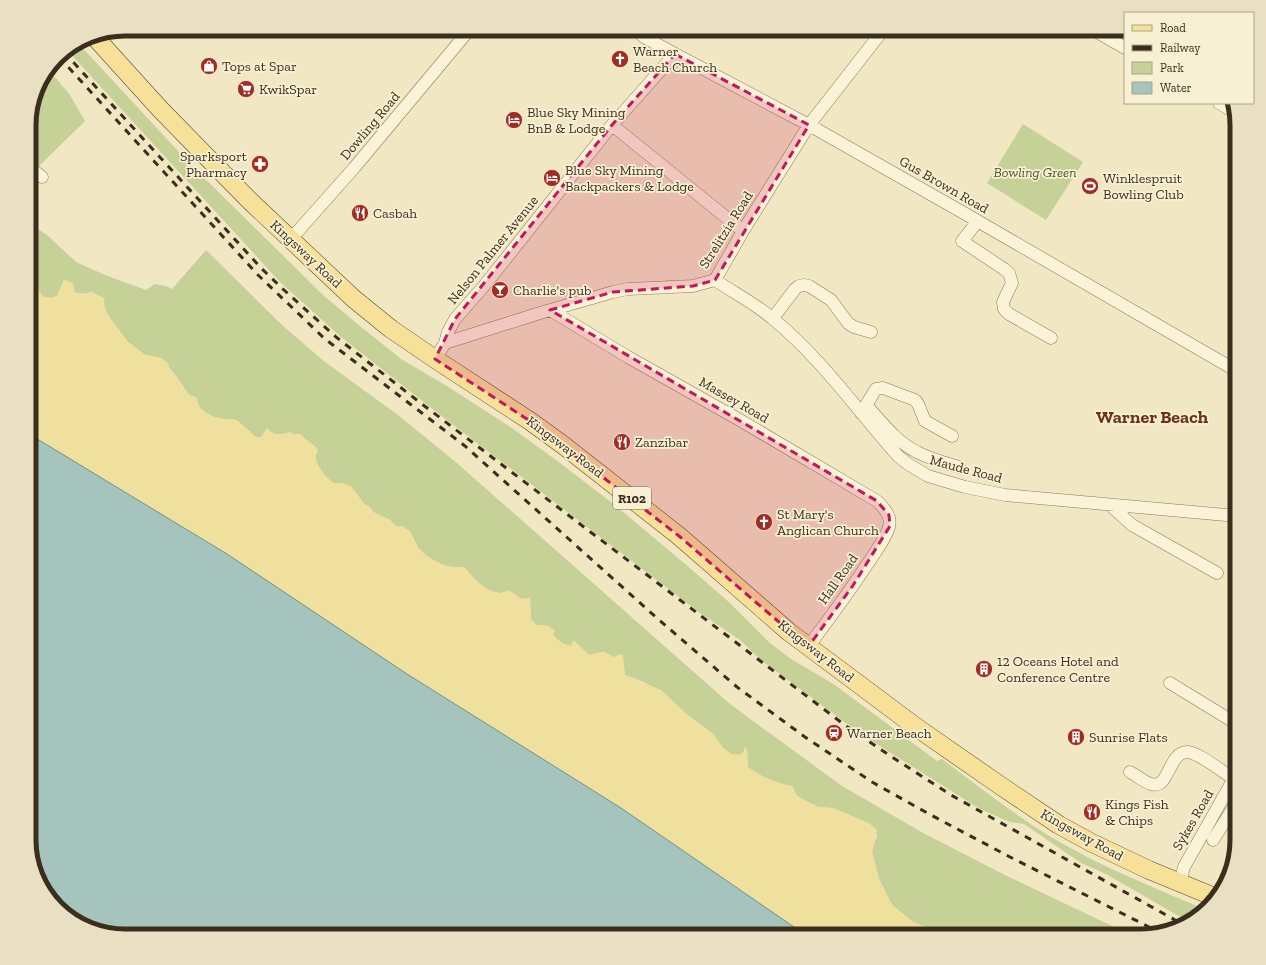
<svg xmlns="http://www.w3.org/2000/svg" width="1266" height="965" viewBox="0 0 1266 965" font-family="'Zilla Slab',serif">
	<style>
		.green { fill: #c5d196 }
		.sand { fill: #efe09e }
		.water { fill: #a5c4bd; stroke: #6b938c }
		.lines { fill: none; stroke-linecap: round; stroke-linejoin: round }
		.minor-casing { stroke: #8d7858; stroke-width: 13 }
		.primary-casing { stroke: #5b462c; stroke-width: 19 }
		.minor { stroke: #fbf3d7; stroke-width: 12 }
		.primary { stroke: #f7e198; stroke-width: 18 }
		.rail { stroke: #3c2e1d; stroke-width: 3; stroke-dasharray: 7 7; stroke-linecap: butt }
		.marked { fill: #c2185b; fill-opacity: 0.2; stroke: #c2185b; stroke-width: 3; stroke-dasharray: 8 5; stroke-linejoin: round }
		.labels { text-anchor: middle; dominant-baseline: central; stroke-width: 3.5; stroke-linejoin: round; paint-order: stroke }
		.shield { fill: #f8f0d3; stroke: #746854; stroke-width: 1 }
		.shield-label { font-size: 13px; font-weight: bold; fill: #3c2e1d }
		.poi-label { font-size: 14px; fill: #3c2e1d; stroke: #f8f0d3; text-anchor: start }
		.street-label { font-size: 14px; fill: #3c2e1d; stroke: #f8f0d3 }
		.park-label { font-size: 14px; font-style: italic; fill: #485a22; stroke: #f8f0d3 }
		.district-label { font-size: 18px; font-weight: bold; fill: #6c3119; stroke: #f8f0d3 }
		.rim { fill: none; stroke: #3c2e1d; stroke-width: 5 }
	</style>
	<rect width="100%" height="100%" fill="#f2e7c3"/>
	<path class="green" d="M78,43L190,164L323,295L355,322L401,359L447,386L512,428L560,463L616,506L684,563L730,603L770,643L791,659L835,685L937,761L942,759C979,787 1016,816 1056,840C1102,867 1155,888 1204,909L1189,922L1106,874L1081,863L1024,824L1010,822L980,809L886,750L854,729L761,660L740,640L700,613L439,414L341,337L280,282L67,50Z
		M49,70L70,95L85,121L38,167L29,160V119L39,83Z
		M1023,124L1083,162L1046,220L987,183Z
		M29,223L47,235L76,262L105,275L146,290L155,284L166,286L172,289L206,250L283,326L325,362L398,415L458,464L730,704L842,786L925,834L1005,875L1133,936H947L913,922L892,905L879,879L872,851L877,835L870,824L833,808L818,807L797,796L792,786C776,783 761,777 748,767L747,750L744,748V752L740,755L731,754L723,748L713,734L644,682L625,675C623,663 614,657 604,652L589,655L574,641L570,646C560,644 553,636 548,626L536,625L531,619L530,598L521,599L510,591C507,591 503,593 500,593C487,593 472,577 464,567H452L443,565L428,557L418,548L413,537L402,526H396L390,520L373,512L370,507L365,505L356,493L341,483H333C319,471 315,463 314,445L305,440L300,434H292L290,432L280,435L271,433L261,437H256C251,433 239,421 234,419C231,419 227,420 224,419C214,418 196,411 197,398L189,395L176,376L161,358L145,355L128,342L109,317L105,308L92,292C75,296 74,293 64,280L57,296L51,298L43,297L29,277Z"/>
	<path class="sand" d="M29,277L43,297L51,298L57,296L64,280L73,283L75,293L81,295L92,292L104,298L105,308L109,317L128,342L145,355L161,358L168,363L170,370L176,376L189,395L197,398C196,411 214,418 224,419C227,420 231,419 234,419C239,421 251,433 256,437H261L267,428C274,436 281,435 290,432L292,434H301C306,441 313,443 318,450L315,458C319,469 324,475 333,483H341L351,486L365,505L370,507L373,512L390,520L396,526H402L410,531L418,548L428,557L443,565L452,567H464C472,577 487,593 500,593C503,593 507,591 510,591L521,599L530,598L531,619L536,625L548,626L555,630L553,635L564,645L570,646L574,641L589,655L604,652L614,657L620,654L623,655L625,675L661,690L693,720L713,734L723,748L731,754L740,755L744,752V747L747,750L748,767C761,778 776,783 792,786L797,796L818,807L833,808L848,814L870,824L877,830L872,851L879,879L892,905L913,922L947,936H807L621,808L407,674L227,554L29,434Z"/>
	<path class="water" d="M29,434L227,554L407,674L621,808L807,936H125L94,931L66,916L39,882L29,846Z"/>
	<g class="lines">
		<defs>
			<path id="minor" d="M635,29L644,37L675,54L809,125L962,212L1237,371
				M1092,29L1125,48
				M1219,103L1234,112
				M612,125L743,231
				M29,167L42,177
				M978,221L962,241L1004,269L1009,273L1012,283L1003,302L1004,309L1009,314L1051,338
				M290,240L354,168L470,29
				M715,280C734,293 756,304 773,319C821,358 857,410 898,456L908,464L928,476L965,487L1005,495L1226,515L1237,513
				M550,310L628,357L738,419L877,501C884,508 892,516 889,527C886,538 877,549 871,559C851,589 830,618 808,647
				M773,318L795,289L799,286L804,285L809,286L831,300L848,323L854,327L871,332
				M445,343L540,313L613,292L628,289L693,286L715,280L743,231L809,125L884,29
				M435,359L445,343L448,332L455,319L484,286L612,125L675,54
				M866,405C882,422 896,442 917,452C930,459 945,463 959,467
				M861,413L876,389L883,388L915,400L918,404L925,421L952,436
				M1110,505L1132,525L1217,573
				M1170,683L1237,724
				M1130,772C1136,775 1144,782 1151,784C1170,790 1168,751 1188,752C1199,753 1223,772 1234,779
				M1213,840L1237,802
				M1180,883L1184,867L1237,773"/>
			<path id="primary" d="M93,35L160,109L250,201L354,299L391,329L435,359L530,421L563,445L679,536L789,632L916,727L998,784L1059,825L1092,843L1149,870L1217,898"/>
		</defs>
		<use href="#minor" class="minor-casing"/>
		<use href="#primary" class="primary-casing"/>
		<use href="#minor" class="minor"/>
		<use href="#primary" class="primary"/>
		<path class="rail" d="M64,52L262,269L284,290L336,337L418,401L846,726L892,757L951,795L1184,925
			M59,57L258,275L325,339L465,446L658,619L737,687L805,737L872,782L929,814L1010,857L1159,932"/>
	</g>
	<path class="marked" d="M675,54L809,125L715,280L693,286L613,292L550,310L877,501L889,515L890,526L852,587L808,647L679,536L530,421L435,359L455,319L612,125Z"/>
	<defs>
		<symbol id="church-disc" viewBox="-11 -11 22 22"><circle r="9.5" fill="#a12c23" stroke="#f8f0d3"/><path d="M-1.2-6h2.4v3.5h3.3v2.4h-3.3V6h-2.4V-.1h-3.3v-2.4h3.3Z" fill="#fff"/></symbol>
		<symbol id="shop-disc" viewBox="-11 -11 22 22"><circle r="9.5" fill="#a12c23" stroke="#f8f0d3"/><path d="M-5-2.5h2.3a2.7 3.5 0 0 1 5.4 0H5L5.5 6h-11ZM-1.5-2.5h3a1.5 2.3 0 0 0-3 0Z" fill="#fff"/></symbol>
		<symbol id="supermarket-disc" viewBox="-11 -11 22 22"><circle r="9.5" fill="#a12c23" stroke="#f8f0d3"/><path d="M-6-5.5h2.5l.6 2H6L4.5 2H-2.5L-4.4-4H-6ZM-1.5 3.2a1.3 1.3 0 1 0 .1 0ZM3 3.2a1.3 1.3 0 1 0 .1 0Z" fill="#fff"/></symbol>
		<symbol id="hotel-disc" viewBox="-11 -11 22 22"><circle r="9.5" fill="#a12c23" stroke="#f8f0d3"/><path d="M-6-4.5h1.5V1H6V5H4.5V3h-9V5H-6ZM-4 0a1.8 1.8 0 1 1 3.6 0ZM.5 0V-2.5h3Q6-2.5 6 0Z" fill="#fff"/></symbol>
		<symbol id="pharmacy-disc" viewBox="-11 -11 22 22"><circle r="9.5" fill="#a12c23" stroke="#f8f0d3"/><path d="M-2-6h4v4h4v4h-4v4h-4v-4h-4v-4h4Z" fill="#fff"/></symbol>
		<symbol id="stadium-disc" viewBox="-11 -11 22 22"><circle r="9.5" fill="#a12c23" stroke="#f8f0d3"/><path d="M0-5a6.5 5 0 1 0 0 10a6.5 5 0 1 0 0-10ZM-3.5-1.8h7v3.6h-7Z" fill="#fff"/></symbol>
		<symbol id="restaurant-disc" viewBox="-11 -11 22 22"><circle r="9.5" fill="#a12c23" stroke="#f8f0d3"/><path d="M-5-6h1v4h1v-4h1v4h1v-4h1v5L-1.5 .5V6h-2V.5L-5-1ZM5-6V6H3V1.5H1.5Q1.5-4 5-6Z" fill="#fff"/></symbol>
		<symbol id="bar-disc" viewBox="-11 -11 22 22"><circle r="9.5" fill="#a12c23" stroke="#f8f0d3"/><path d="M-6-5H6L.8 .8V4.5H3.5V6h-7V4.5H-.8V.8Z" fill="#fff"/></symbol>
		<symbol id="building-disc" viewBox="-11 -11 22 22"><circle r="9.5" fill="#a12c23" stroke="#f8f0d3"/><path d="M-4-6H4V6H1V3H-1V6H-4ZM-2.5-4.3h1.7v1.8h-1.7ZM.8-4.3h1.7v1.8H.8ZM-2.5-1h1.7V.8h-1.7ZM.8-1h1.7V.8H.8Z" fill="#fff"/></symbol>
		<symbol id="station-disc" viewBox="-11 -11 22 22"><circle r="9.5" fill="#a12c23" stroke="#f8f0d3"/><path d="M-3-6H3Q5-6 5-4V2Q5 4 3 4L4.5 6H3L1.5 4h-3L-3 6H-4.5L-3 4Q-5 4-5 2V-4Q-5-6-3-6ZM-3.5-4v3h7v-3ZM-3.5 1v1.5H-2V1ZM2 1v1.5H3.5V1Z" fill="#fff"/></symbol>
	</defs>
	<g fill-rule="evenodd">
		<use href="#church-disc" x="610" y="49" width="20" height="20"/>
		<use href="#shop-disc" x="199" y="56" width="20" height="20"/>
		<use href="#supermarket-disc" x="236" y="79" width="20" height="20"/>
		<use href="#hotel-disc" x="504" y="110" width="20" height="20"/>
		<use href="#pharmacy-disc" x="250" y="154" width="20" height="20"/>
		<use href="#hotel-disc" x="542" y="168" width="20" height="20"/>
		<use href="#stadium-disc" x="1080" y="176" width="20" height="20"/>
		<use href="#restaurant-disc" x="350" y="203" width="20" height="20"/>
		<use href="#bar-disc" x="490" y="280" width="20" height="20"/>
		<use href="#restaurant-disc" x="612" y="432" width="20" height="20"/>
		<use href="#church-disc" x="754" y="512" width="20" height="20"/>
		<use href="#building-disc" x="974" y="659" width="20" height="20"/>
		<use href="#station-disc" x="824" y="723" width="20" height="20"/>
		<use href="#building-disc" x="1066" y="727" width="20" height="20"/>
		<use href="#restaurant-disc" x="1082" y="802" width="20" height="20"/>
	</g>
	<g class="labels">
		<rect class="shield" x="613" y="487" width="38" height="22" rx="3"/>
		<g class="shield-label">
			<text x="632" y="498">R102</text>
		</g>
		<g class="poi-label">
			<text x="633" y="51">Warner<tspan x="633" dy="16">Beach Church</tspan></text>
			<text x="222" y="66">Tops at Spar</text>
			<text x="259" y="89">KwikSpar</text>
			<text x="527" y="112">Blue Sky Mining<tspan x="527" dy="16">BnB &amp; Lodge</tspan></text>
			<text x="247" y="156" text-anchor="end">Sparksport<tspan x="247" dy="16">Pharmacy</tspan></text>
			<text x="565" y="170">Blue Sky Mining<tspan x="565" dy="16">Backpackers &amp; Lodge</tspan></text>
			<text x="1103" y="178">Winklespruit<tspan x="1103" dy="16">Bowling Club</tspan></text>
			<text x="373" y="213">Casbah</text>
			<text x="513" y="290">Charlie's pub</text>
			<text x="635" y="442">Zanzibar</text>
			<text x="777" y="514">St Mary's<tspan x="777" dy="16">Anglican Church</tspan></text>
			<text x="997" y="661">12 Oceans Hotel and<tspan x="997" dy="16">Conference Centre</tspan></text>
			<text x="847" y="733">Warner Beach</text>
			<text x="1089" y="737">Sunrise Flats</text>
			<text x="1105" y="804">Kings Fish<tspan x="1105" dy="16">&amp; Chips</tspan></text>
		</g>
		<g class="street-label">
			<text transform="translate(370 126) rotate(-50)">Dowling Road</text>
			<text transform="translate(944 185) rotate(30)">Gus Brown Road</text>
			<text transform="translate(726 230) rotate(-58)">Strelitzia Road</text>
			<text transform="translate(493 250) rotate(-51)">Nelson Palmer Avenue</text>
			<text transform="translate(306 254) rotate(43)">Kingsway Road</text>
			<text transform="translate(734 400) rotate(30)">Massey Road</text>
			<text transform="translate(565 447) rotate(37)">Kingsway Road</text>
			<text transform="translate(966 469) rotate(15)">Maude Road</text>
			<text transform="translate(838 579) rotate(-55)">Hall Road</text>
			<text transform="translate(816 651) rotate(38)">Kingsway Road</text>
			<text transform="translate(1193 820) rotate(-60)">Sykes Road</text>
			<text transform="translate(1082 835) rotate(29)">Kingsway Road</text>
		</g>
		<g class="park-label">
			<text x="1035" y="172">Bowling Green</text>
		</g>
		<g class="district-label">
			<text x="1152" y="417">Warner Beach</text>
		</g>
	</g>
	<path d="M0 0H1266V965H0ZM125 36H1141A89 89 0 0 1 1230 125V840A89 89 0 0 1 1141 929H125A89 89 0 0 1 36 840V125A89 89 0 0 1 125 36Z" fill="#e9e0c4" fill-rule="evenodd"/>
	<path class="rim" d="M125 36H1141A89 89 0 0 1 1230 125V840A89 89 0 0 1 1141 929H125A89 89 0 0 1 36 840V125A89 89 0 0 1 125 36Z"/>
	<rect x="1124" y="12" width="130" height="92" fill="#f8f0d3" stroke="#ada28a"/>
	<rect x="1132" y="25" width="20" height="6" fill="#f7e198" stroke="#ada28a"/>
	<text x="1160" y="32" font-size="12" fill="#3c2e1d">Road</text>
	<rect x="1132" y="45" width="20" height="6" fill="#3c2e1d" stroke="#ada28a"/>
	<text x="1160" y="52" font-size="12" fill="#3c2e1d">Railway</text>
	<rect x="1132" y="62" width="20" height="12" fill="#c5d196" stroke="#ada28a"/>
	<text x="1160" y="72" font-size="12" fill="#3c2e1d">Park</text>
	<rect x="1132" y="82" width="20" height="12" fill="#a5c4bd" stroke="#ada28a"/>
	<text x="1160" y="92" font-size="12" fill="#3c2e1d">Water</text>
</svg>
